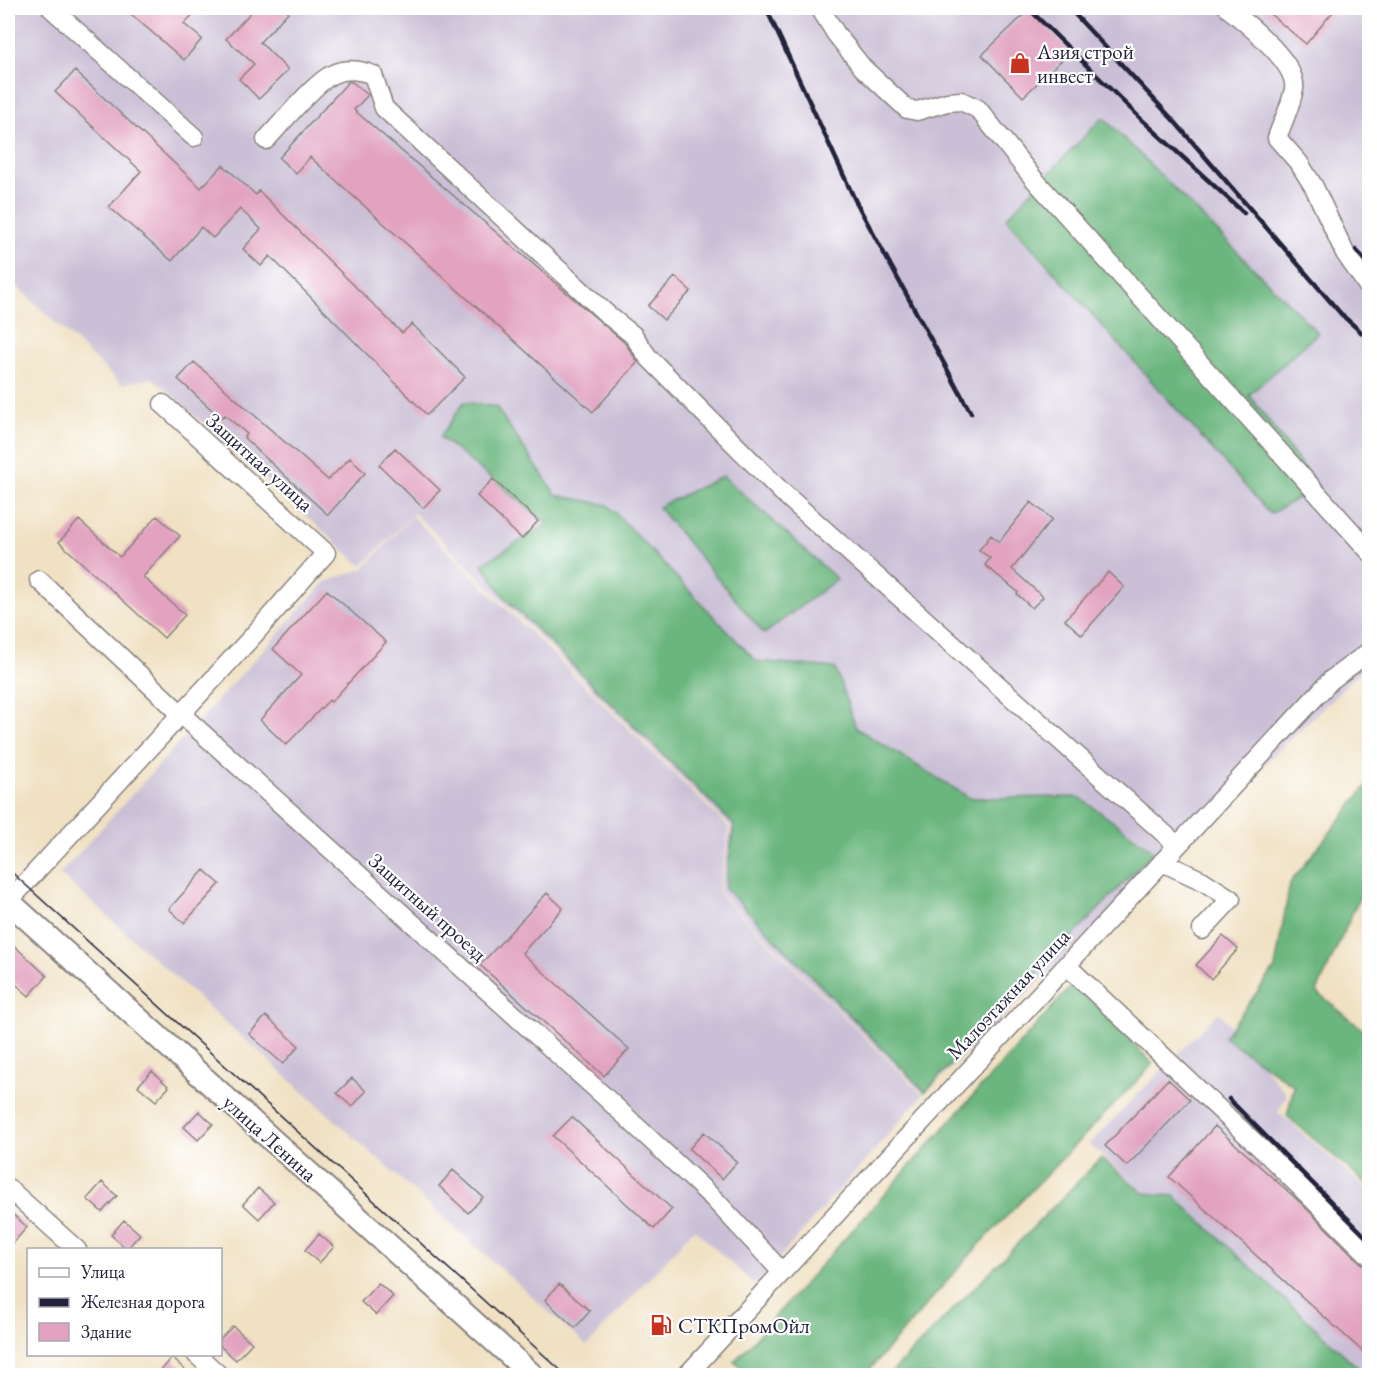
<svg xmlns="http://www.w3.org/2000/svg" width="1377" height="1383" viewBox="0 0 1377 1383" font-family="'EB Garamond',serif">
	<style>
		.industrial { fill: #cabfd6 }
		.forest { fill: #6bb67e; stroke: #466c5c; stroke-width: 1.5 }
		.building { fill: #e2a2c0 }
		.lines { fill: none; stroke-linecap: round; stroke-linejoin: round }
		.minor-casing { stroke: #89827f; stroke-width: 21 }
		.major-casing { stroke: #89827f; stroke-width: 26 }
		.minor { stroke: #fff; stroke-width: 18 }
		.major { stroke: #fff; stroke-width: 22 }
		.tram { stroke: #22223b; stroke-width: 1.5 }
		.rail { stroke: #22223b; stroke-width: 4.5 }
		.labels { text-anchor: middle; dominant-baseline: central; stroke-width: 4.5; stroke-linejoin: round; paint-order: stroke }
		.poi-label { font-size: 21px; fill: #22223b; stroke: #fff; text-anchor: start }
		.street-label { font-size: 21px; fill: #22223b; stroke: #fff }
	</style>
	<rect width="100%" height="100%" fill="#fff"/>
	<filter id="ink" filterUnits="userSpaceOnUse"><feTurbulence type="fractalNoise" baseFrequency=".0167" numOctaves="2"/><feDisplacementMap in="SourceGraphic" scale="12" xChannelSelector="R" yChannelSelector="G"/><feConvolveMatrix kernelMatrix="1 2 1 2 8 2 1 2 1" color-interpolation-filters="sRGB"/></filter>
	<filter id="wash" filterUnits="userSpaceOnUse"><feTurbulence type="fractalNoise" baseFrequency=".008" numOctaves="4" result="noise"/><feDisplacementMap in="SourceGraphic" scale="24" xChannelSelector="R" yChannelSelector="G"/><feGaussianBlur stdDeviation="1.35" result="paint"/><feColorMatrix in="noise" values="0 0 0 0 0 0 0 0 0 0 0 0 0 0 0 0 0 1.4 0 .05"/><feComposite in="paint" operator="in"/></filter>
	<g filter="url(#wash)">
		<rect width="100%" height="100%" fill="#f0e1c3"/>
		<path class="industrial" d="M8,8H1369V663L924,1094L719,892L731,827L414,513L362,566L153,378L121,384L8,278Z
			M412,516L729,828L718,893L923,1095L755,1285L694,1229L587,1346L60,874L325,582L363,569Z
			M1219,1012L1287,1095L1278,1112L1369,1191V1375H1366L1159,1206L1089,1144Z"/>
		<path class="forest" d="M1103,117L1318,333L1249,395L1318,487L1270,514L1006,218Z
			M464,402L496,407L556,495L608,505L756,661L835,668L856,728L970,798L1079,797L1154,851L925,1092L725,888L734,825L505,598L482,564L548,524L440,437Z
			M723,476L837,579L764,634L658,507Z
			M1369,783V876L1317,992L1369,1035V1186L1287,1116L1294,1086L1224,1037L1275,968L1290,883Z
			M1075,982L1153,1064L979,1245L865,1375H751L734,1362Z
			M1101,1158L1144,1193L1174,1196L1366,1375H889Z"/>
		<g id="blocks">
			<path class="building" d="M124,8H199L184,24L202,39L184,60Z
				M255,8H292L260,42L288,70L259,99L239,79L254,64L226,39Z
				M1263,8H1336L1306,44Z
				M1030,9L1070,52L1023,97L982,55Z
				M75,71L201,188L223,165L256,195L259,191L402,333L412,324L465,377L427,415L270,256L261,266L243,249L261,229L240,209L213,238L201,227L172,261L109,207L141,171L55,92Z
				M348,82H352L368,95L354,110L625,343L638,362L593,412L310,157L296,174L279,158Z
				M675,277L691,291L664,320L648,306Z
				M194,362L328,480L350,458L365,473L328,515L244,438L247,434L225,415L221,418L178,379Z
				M395,448L440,490L423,508L379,465Z
				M493,479L538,521L522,539L477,496Z
				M1031,502L1052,519L1012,569L1043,597L1032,608L1017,594L1018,592L985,565L990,558L979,550L991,535L999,542Z
				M157,516L180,536L143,577L185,615L164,638L59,542L79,520L120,557Z
				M1108,572L1124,587L1082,635L1065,620Z
				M327,590L386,642L331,702L329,700L286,745L260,720L301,675L273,649Z
				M204,870L220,884L184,923L169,909Z
				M547,893L563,908L522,953L629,1049L604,1076L480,965Z
				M1223,936L1238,949L1211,979L1196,965Z
				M8,940L47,976L29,996L8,977Z
				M266,1016L299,1046L283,1064L249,1034Z
				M152,1071L169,1087L156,1101L138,1086Z
				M352,1078L366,1091L352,1107L337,1093Z
				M1168,1079L1190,1100L1127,1166L1105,1146Z
				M199,1111L213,1124L198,1140L184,1127Z
				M572,1117L672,1209L654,1229L553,1136Z
				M1215,1126L1303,1205L1362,1264L1370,1267V1358L1169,1177Z
				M704,1132L737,1162L722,1179L689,1149Z
				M453,1170L483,1197L468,1213L439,1186Z
				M102,1182L117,1196L102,1212L87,1199Z
				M258,1188L274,1202L259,1219L243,1204Z
				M8,1210L27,1227L8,1249Z
				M124,1220L140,1234L127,1249L111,1235Z
				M319,1234L334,1247L319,1263L305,1250Z
				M378,1283L393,1296L376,1315L361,1302Z
				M559,1284L590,1311L575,1328L545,1300Z
				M233,1326L252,1343L236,1360L220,1346V1339Z
				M172,1358L192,1376H156Z"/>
		</g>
	</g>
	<g filter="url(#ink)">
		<use href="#blocks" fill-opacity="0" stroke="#89827f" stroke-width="1.5"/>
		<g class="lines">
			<defs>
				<path id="minor" d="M51,8L194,137
					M820,8L836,34L863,68L907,109L917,111L947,102L961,101L978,109L1033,178L1370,552
					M1228,8C1246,23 1298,63 1294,89C1291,106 1282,123 1277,138L1299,163L1314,187L1345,253L1370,289
					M266,140C281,124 315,82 333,74C346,68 360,70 373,75L384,108L609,316L633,335L648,357L782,492L1177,845
					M39,580L181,714L605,1097L714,1199L782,1272
					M1162,862L1203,881L1231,899L1202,930
					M8,902L251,638L326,553L163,404
					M1066,965L1269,1156L1370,1256
					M8,1188L77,1250
					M196,1354L220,1376
					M686,1376L1331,680L1370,651"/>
				<path id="major" d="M8,901L533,1376"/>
			</defs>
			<use href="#minor" class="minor-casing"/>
			<use href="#major" class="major-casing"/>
			<use href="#minor" class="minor"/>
			<use href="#major" class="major"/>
			<path class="tram" d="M8,869L567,1376"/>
			<path class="rail" d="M766,8L855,200L971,413
				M1028,8L1141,119L1244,213
				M1069,8L1175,122L1342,315L1370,340
				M1356,250L1370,265
				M1229,1099L1370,1241"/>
		</g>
	</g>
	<defs>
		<symbol id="shop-bare" viewBox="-9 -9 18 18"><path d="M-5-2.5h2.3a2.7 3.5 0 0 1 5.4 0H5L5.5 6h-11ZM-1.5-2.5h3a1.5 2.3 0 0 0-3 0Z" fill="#c8321e" stroke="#fff" stroke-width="2.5" paint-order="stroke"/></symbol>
		<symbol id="fuel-bare" viewBox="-9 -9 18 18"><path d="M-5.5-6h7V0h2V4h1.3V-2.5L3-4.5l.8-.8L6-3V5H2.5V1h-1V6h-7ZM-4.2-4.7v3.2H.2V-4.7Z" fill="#c8321e" stroke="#fff" stroke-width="2.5" paint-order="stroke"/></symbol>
	</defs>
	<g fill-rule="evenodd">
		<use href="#shop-bare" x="1005" y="48" width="30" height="30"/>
		<use href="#fuel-bare" x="646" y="1310" width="30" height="30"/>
	</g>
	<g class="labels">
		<g class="poi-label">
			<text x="1037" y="51">Азия строй<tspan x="1037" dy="24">инвест</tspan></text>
			<text x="678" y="1325">СТКПромОйл</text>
		</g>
		<g class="street-label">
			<text transform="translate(260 462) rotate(42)">Защитная улица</text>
			<text transform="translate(428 907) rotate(42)">Защитный проезд</text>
			<text transform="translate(1008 994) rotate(-47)">Малоэтажная улица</text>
			<text transform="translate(270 1138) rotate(42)">улица Ленина</text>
		</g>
	</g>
	<rect width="1377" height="1383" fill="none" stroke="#fff" stroke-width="30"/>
	<rect x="27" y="1248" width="195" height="108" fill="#ffffff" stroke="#a7a7b1" stroke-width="1.5"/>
	<rect x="39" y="1268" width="30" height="9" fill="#ffffff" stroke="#a7a7b1" stroke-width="1.5"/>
	<text x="81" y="1278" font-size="18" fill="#22223b">Улица</text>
	<rect x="39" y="1298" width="30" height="9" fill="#22223b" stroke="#a7a7b1" stroke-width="1.5"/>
	<text x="81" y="1308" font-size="18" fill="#22223b">Железная дорога</text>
	<rect x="39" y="1323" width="30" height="18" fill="#e2a2c0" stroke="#a7a7b1" stroke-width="1.5"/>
	<text x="81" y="1338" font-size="18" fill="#22223b">Здание</text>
</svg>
